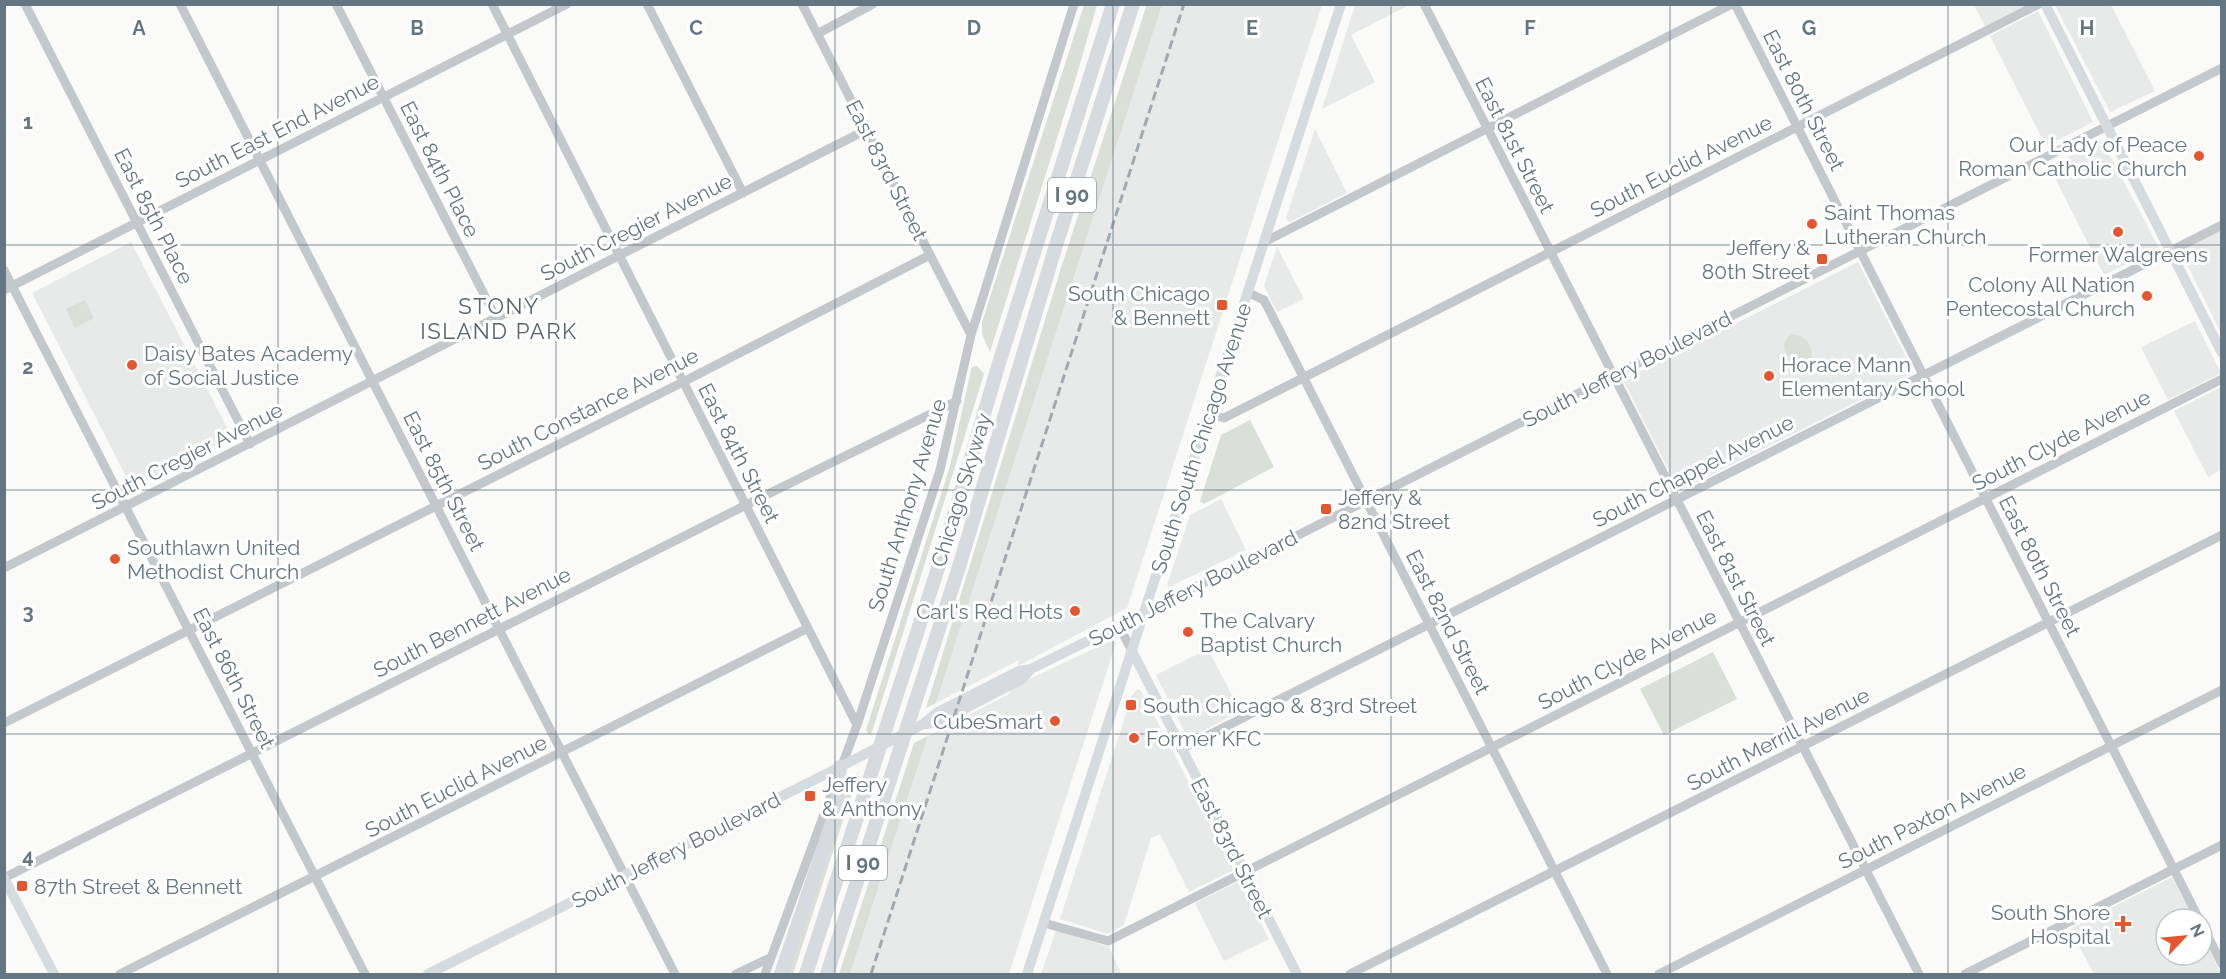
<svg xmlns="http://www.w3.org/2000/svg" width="2226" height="979" viewBox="0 0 2226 979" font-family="Raleway,sans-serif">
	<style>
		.built { fill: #e8e9e9 }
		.green { fill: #dadfd7 }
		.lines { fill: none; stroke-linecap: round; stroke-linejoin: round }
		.minor { stroke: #c3c8cc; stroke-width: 9 }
		.major { stroke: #d6dbdf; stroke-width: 10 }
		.highway { stroke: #d6dbdf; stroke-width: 14 }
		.rail { stroke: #a2aab0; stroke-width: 3; stroke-dasharray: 9 4.5; stroke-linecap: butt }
		.grid { fill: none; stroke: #657683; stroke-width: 1.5; stroke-opacity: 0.55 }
		.poi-dot { fill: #e4572e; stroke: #fff; stroke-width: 2 }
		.labels { text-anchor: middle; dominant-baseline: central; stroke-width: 6; stroke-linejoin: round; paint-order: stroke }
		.shield { fill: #fff; stroke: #939fa8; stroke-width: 1.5 }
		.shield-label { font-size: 20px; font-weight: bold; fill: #657683 }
		.street-label { font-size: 21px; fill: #657683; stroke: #fff }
		.poi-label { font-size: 21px; fill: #657683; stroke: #fff; text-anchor: start }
		.neighbourhood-label { font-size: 22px; letter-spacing: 1.5px; fill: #57646e; stroke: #fff }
		.grid-label { font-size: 20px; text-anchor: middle; font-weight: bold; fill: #657683; stroke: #fff; stroke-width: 6; stroke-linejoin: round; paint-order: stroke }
	</style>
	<rect width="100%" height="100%" fill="#fafaf8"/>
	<path class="built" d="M1162,5H1322L1127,608L1018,666L1019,660L936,703Z
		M1355,5H1409L1351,35L1375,82L1322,109Z
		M1974,5H2027L1985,26Z
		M2055,5H2111L2155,91L2110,112Z
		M2038,11L2093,122L2046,146L1990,36Z
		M1315,129L1347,193L1290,222H1288L1286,218Z
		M2102,140L2159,248L2104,275L2049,166Z
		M2221,230V333L2180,250Z
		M131,242L232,437L132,488L32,293Z
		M1277,247L1304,299L1277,312L1264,286Z
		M1858,262L1914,373L1679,491L1623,380Z
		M2195,321L2221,373L2168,400L2141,347Z
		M2221,387V470L2208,477L2174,411Z
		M1221,499L1246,550L1169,587L1167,585L1190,515Z
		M1112,640L1116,643L1009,974H850L928,736L1009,694L1011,688Z
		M1208,649L1240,711L1188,739L1156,675Z
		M1138,689L1142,692L1234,870L1189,892L1160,834L1151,838L1124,925L1108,934L1060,919L1132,695Z
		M2172,877L2194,919H2166V955H2202V935L2221,974H2094L2070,929Z
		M1239,881L1269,939L1224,961L1195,903Z
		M1056,930L1109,947L1121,974H1041Z"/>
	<path class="green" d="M1147,4L1162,5L936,703L926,708L1061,268Z
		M1084,5H1097L1075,81L990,352L982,334V322Z
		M85,300L94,318L75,328L66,309Z
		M1792,334C1807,336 1812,345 1812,360L1807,367L1801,369C1789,362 1775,344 1792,334Z
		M977,366L984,374L980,387L872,732L869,735L866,730L950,466L971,370L972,367Z
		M1250,420L1274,467L1204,504L1200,501L1221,435Z
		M1713,652L1737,699L1664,735L1640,689Z
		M928,736L850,974H839L914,743Z
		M859,772L793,974H787L852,777Z"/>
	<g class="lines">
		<path class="minor" d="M25,4L250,444
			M180,4L675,974
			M336,4L496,318
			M492,4L857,725
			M647,4L743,193
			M802,4L971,335
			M1424,4L1919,974
			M1735,4L2199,919
			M817,34L873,4
			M1264,242L1732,4
			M4,270L365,974
			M4,290L567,4
			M1249,293L1264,300L1607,974
			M1208,414L1224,418L2039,4
			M4,568L866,130
			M1144,613L2222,68
			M1119,626L1132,651
			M4,723L683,382L930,255
			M1181,749L2222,225
			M4,878L758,499L957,401
			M1044,923L1108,941L2222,379
			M2202,925L2222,964
			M120,974L808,628
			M736,974L770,958
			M765,974L857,725L940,470L971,335L1074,4
			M1350,974L2222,535
			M1659,974L2222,690
			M1965,974L2222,845"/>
		<path class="major" d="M2045,4L2222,353
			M1132,651L1297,974
			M926,724L941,721L1022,679L1031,669
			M4,878L54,974
			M428,974L840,767L923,724L938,712L1019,671L1031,669L1144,613
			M1027,974L1341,4"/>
		<path class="highway" d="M781,974L837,808L840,767
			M806,974L940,562L1000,360L1113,4
			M827,974L958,570L1057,242L1133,4"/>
		<path class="rail" d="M871,974L1184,4"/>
	</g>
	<path class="grid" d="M278,4V974M556,4V974M835,4V974M1113,4V974M1391,4V974M1670,4V974M1948,4V974M4,245H2222M4,490H2222M4,734H2222"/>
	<g class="poi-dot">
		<circle cx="2199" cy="156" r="6"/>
		<circle cx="1812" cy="224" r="6"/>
		<circle cx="2118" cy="232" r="6"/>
		<rect x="1816" y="253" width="12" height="12" rx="3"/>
		<circle cx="2147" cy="296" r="6"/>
		<rect x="1216" y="299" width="12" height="12" rx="3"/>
		<circle cx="132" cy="365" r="6"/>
		<circle cx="1769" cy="376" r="6"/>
		<rect x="1320" y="503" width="12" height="12" rx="3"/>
		<circle cx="115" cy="559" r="6"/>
		<circle cx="1075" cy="611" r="6"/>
		<circle cx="1188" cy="632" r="6"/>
		<rect x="1125" y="699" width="12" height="12" rx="3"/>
		<circle cx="1055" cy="721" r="6"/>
		<circle cx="1134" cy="738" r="6"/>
		<rect x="804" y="790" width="12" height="12" rx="3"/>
		<rect x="16" y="880" width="12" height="12" rx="3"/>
		<path d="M2120 915h6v6h6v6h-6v6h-6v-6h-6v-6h6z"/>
	</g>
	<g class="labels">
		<g class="shield">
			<rect x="1048" y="178" width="48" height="34" rx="4.5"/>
			<rect x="839" y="846" width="48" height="34" rx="4.5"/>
		</g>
		<g class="shield-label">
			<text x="1072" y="195">I 90</text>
			<text x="863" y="863">I 90</text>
		</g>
		<g class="street-label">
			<text transform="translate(1804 100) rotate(63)">East 80th Street</text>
			<text transform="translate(277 131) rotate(-27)">South East End Avenue</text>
			<text transform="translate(1515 145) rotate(63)">East 81st Street</text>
			<text transform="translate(1681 166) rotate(-27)">South Euclid Avenue</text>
			<text transform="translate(440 169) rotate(63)">East 84th Place</text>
			<text transform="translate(887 170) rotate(63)">East 83rd Street</text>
			<text transform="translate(154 216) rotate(63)">East 85th Place</text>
			<text transform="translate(636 227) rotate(-27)">South Cregier Avenue</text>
			<text transform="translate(1627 369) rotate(-27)">South Jeffery Boulevard</text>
			<text transform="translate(588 409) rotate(-27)">South Constance Avenue</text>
			<text transform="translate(1201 438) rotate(-72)">South South Chicago Avenue</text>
			<text transform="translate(2061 440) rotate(-27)">South Clyde Avenue</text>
			<text transform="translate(739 453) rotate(63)">East 84th Street</text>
			<text transform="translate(187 456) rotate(-27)">South Cregier Avenue</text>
			<text transform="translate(1693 471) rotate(-27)">South Chappel Avenue</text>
			<text transform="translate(444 481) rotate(63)">East 85th Street</text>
			<text transform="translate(961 490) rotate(-73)">Chicago Skyway</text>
			<text transform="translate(907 505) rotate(-73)">South Anthony Avenue</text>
			<text transform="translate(2040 566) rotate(63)">East 80th Street</text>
			<text transform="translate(1736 578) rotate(63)">East 81st Street</text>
			<text transform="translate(1193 588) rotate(-27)">South Jeffery Boulevard</text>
			<text transform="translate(472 622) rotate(-27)">South Bennett Avenue</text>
			<text transform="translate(1448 622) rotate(63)">East 82nd Street</text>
			<text transform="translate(1627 659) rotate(-27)">South Clyde Avenue</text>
			<text transform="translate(234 678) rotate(63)">East 86th Street</text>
			<text transform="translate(1778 739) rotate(-27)">South Merrill Avenue</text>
			<text transform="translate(456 786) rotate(-27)">South Euclid Avenue</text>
			<text transform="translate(1932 816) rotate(-27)">South Paxton Avenue</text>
			<text transform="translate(1232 848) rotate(63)">East 83rd Street</text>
			<text transform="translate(676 850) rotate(-27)">South Jeffery Boulevard</text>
		</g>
		<g class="poi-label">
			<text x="2187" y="144" text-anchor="end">Our Lady of Peace<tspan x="2187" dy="24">Roman Catholic Church</tspan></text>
			<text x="1824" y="212">Saint Thomas<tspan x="1824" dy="24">Lutheran Church</tspan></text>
			<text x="1810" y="247" text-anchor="end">Jeffery &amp;<tspan x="1810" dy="24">80th Street</tspan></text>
			<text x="2118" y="254" text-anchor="middle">Former Walgreens</text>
			<text x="2135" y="284" text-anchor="end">Colony All Nation<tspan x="2135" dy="24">Pentecostal Church</tspan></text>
			<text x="1210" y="293" text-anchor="end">South Chicago<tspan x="1210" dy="24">&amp; Bennett</tspan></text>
			<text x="144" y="353">Daisy Bates Academy<tspan x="144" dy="24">of Social Justice</tspan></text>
			<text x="1781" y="364">Horace Mann<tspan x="1781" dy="24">Elementary School</tspan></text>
			<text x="1338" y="497">Jeffery &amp;<tspan x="1338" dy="24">82nd Street</tspan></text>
			<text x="127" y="547">Southlawn United<tspan x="127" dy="24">Methodist Church</tspan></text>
			<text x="1063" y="611" text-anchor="end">Carl's Red Hots</text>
			<text x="1200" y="620">The Calvary<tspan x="1200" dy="24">Baptist Church</tspan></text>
			<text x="1143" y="705">South Chicago &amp; 83rd Street</text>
			<text x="1043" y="721" text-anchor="end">CubeSmart</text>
			<text x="1146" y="738">Former KFC</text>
			<text x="822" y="784">Jeffery<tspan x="822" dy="24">&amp; Anthony</tspan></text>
			<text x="34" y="886">87th Street &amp; Bennett</text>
			<text x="2110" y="912" text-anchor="end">South Shore<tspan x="2110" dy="24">Hospital</tspan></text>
		</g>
		<g class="neighbourhood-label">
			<text x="499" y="306">STONY<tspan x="499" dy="25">ISLAND PARK</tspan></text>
		</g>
	</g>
	<g class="grid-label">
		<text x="139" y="35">A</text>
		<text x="417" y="35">B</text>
		<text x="696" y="35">C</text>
		<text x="974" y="35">D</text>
		<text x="1252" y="35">E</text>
		<text x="1530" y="35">F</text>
		<text x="1809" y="35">G</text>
		<text x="2087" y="35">H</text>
		<text x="28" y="129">1</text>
		<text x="28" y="374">2</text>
		<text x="28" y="619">3</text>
		<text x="28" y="863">4</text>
	</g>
	<rect width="2226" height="979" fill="none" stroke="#657683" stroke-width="12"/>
	<g transform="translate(2184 937) rotate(64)"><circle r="28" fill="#ffffff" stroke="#c1c8cd" stroke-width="1.5"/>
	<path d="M0-4.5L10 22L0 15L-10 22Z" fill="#e4572e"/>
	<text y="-9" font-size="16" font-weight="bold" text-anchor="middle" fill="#657683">N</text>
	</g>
</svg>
